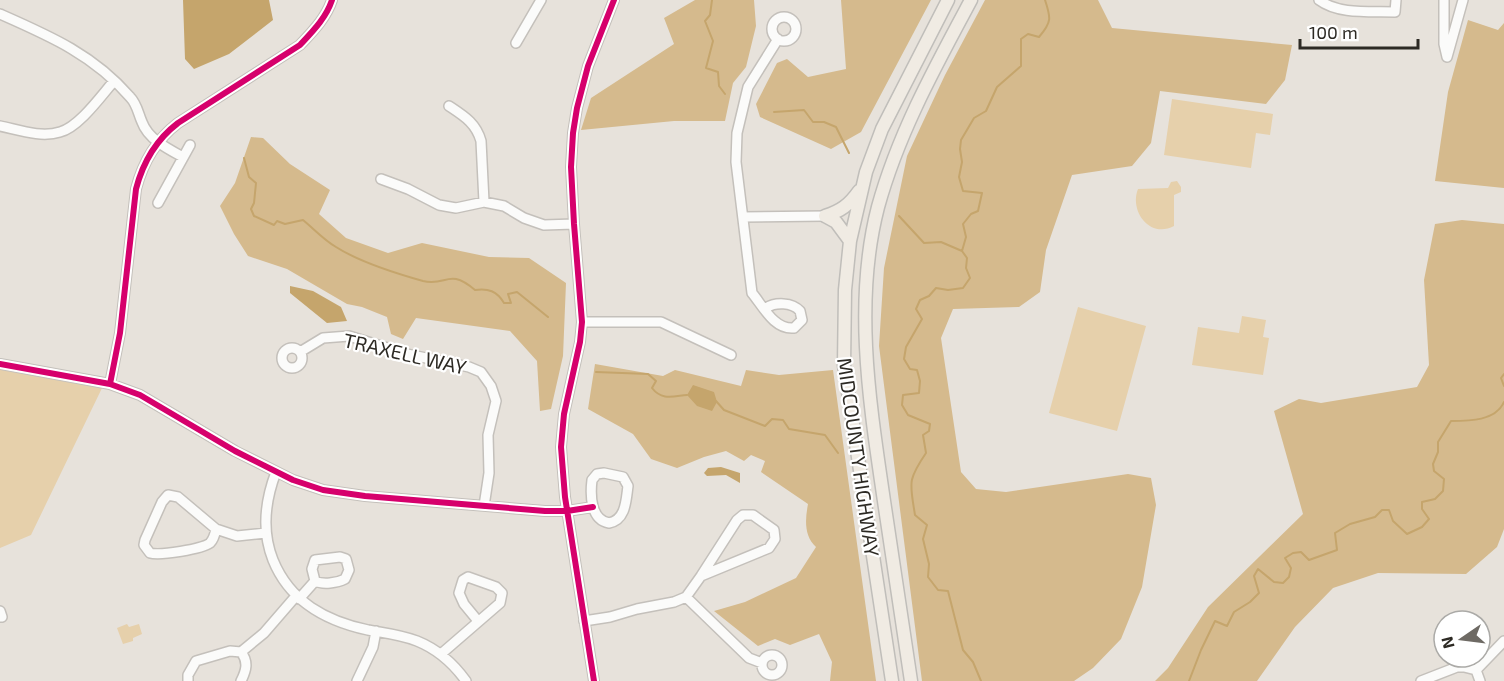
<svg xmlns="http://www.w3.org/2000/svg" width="1504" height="681" viewBox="0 0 1504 681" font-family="'Exo 2',sans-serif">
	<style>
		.green { fill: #e6d0ab }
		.forest { fill: #d5ba8d }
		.water { fill: #c5a56c }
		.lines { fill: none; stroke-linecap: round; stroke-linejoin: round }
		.stream { stroke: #c5a56c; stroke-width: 2 }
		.minor-casing { stroke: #c4c0bb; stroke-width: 12 }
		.major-casing { stroke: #c0beba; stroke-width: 15 }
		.minor { stroke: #fbfbfa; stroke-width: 9 }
		.major { stroke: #f0ebe3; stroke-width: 12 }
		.cycleway-casing { stroke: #fff; stroke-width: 10 }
		.cycleway { stroke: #d6006c; stroke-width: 6 }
		.labels { text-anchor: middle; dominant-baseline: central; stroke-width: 4.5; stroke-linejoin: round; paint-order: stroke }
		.street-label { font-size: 20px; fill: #2d2a24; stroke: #fff }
	</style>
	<rect width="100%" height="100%" fill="#e7e2db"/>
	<path class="green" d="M1172,99L1273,114L1270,135L1256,133L1251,168L1164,155Z
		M1177,181L1181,187V192L1174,195V226C1150,239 1129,211 1138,189L1168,188L1171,182Z
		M1078,307L1146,326L1117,431L1049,413Z
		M1242,316L1266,320L1263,337L1269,338L1263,375L1192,365L1198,327L1239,333Z
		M0,366L103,386L31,535L0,548Z
		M127,624L129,627L139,624L142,634L133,638V641L123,644L117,628Z"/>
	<path class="forest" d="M695,0H754L756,26L746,67L733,83L725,121H674L581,130L591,98L674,44L664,18Z
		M841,0H931L861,132L831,149L760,117L756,104L777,63L787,59L808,77L846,69Z
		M985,0H1098L1112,28L1292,45L1285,80L1266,104L1160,91L1151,143L1132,166L1072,175L1046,250L1040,292L1019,307L953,309L941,338L961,472L976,489L1006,492L1128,474L1151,478L1156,505L1142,587L1121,639L1093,668L1074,681H922L879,346L884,268L907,156L945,75Z
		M1468,20L1498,30L1504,23V188L1435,181L1448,92Z
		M251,137L263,138L290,164L330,190L319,214L346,238L388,253L422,243L489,257L529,258L566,283L563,356L551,409L540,411L537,361L510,331L416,318L403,339L391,334L387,317L362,307L347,304L287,269L248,256L234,234L220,206L235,183Z
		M1462,220L1504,224V529L1497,547L1466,574L1378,573L1333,588L1295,627L1257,681H1155L1168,668L1208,607L1303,514L1274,411L1299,399L1321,403L1417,387L1429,365L1424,280L1435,224Z
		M595,364L663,376L675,370L741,386L746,370L779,375L833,370L876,681H830L832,662L819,634L790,645L775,639L758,646L714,611L745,602L796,578L816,547C804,536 805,520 808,504L761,472L765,461L751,455L744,461L726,451L704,457L677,468L651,459L633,434L588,409Z"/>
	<path class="water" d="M183,0H269L273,20L229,54L194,69L185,59Z
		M290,286L313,291L341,307L347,321L327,323L290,293Z
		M693,385L714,392L717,402L712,411L697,406L687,395Z
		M721,467L740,473V483L726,475L707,476L704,473L708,468Z"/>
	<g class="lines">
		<path class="stream" d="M712,0L710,15L705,21L713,41L706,68L718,72L719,86L725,94
			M774,112L804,110L813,122H824L836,127L849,153
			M244,158L249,177L256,183L254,203L251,209L254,216L274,225L277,221L285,224L303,220C314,229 324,240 336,247C358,261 398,274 423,281C447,287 448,267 475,290C488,288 497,291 504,303H511L508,294L517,292L548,317
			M899,216L924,243L941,242L962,251
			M596,372L648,374L656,381L652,388C662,401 674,396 687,395
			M1504,374L1501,378L1504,386
			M716,401L724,410L765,426L772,419L783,420L789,429L825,435L838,453
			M981,681L973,662L963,650L948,591L938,590L928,577L929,564L923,539L927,525L915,515C910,483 907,481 926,453L923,435L929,431L930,424L908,415L902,405L903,395L919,393L920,381L917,370L910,369L904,359L906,347L922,319L916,309L920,300L929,296L936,288L948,290L963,288L970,278L966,268L967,258L962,251L966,237L963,224L971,214L978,211L982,193L963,191L959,177L962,162L960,149L961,140L974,118L986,111L997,87L1021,66V39L1028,34L1039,37C1052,22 1051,18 1045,0
			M1189,681L1201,650L1215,621L1227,626L1234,612L1250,602L1259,593L1254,576L1258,569L1274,582L1283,583L1289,577L1291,568L1285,558L1293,553L1301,552L1309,560L1337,550L1335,533L1350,524L1375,517L1382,510H1389L1393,521L1407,534L1422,527L1429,519L1422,509V502L1435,499L1443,491L1444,479L1434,471L1433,464L1438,452V442L1451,421C1469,421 1496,421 1504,402"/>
		<defs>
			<path id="minor" d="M1319,0C1339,15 1371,11 1395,12L1396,0
				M1444,0V44L1447,57
				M0,14C50,36 94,55 130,97C137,104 138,113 142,122C148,139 168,149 183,157
				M772 29a12 12 0 1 1 24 0a12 12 0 1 1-24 0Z
				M516,43L541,0
				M1447,57L1463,0
				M449,106C464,116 476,123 481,141L484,202
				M0,126C19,130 41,138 60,132C79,127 101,96 114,81
				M381,179L408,189L439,205L456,208L484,202L504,206L524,218L544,225L574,224
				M158,203L190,145
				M743,217L825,216
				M766,308C775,302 792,302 800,311L802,320L794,328C774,330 763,306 752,293L736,162L737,133L748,87L778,39
				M582,322H661L731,355
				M282 358a10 10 0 1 1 20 0a10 10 0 1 1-20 0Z
				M300,352L323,338L349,336L407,354L469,367L481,372L491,386L496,401L488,435L489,473L484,506
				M0,364L110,384L140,395L235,451L293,480L323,490L365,496L545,511H567L593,507
				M110,384L120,333L136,189C143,162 157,139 178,123L300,45C313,31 326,18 332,0
				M276,472C265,501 261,530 273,560C290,602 326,621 368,630C385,633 402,635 417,641C437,649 453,663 466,681
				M604,473L623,477L628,486C626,500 626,520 609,523C591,520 590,496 592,480L597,474Z
				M216,529L178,497L168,495L162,502L145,540L144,545L150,553C160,556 202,549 210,543C214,539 215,534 216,529L237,536L266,533
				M686,597L749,658L762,663
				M299,599L315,581L312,569L315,560L340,557L346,559L349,570L345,579C337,583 323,585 315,581
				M0,611L2,617H0
				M584,621L610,617L637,609L674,602L686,597L701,576L737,520L743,515H753L774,530L775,539L769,548L701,576
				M241,652L264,633L296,596
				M441,654L500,603L502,593L496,587L468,577L463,580L459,593L464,604L478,621
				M762 665a10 10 0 1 1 20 0a10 10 0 1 1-20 0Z
				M188,681V675L196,661L230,651L241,652C249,662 246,671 241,681
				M357,681L373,647L376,631
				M594,681L565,497L561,447L564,414L580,342L582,322L574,224L571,167L573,133L577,108L588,66L614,0
				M1421,681L1457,667H1464L1476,670
				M1480,681L1476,670L1504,641"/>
			<path id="major" d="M825,216C841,211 849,205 859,191
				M825,216L836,222L850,241
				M892,681L844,365L845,290L850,241L866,172L882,129L948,0
				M911,681C902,621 893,561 884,501C870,405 853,303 878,207C898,134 935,67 971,0"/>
		</defs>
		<use href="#minor" class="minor-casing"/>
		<use href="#major" class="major-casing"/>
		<use href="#minor" class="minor"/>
		<use href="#major" class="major"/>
		<defs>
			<path id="cycleway" d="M0,364L110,384L140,395L235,451L293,480L323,490L365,496L545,511H567L593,507
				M110,384L120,333L136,189C143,162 157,139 178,123L300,45C313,31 326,18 332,0
				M594,681L565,497L561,447L564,414L580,342L582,322L574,224L571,167L573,133L577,108L588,66L614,0"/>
		</defs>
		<use href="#cycleway" class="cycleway-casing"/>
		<use href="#cycleway" class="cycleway"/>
	</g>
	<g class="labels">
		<g class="street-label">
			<text transform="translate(405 353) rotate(13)">TRAXELL WAY</text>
			<text transform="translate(859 457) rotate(82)">MIDCOUNTY HIGHWAY</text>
		</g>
	</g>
	<g transform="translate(1462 639) rotate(256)"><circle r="28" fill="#ffffff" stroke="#abaaa7" stroke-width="1.5"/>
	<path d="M0-4.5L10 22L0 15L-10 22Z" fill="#6e6a64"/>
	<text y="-9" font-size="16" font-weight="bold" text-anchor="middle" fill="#2d2a24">N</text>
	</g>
	<path d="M1300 39v9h118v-9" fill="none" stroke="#2d2a24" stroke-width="3"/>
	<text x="1309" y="39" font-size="18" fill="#2d2a24" stroke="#ffffff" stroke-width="4.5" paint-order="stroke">100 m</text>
</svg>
